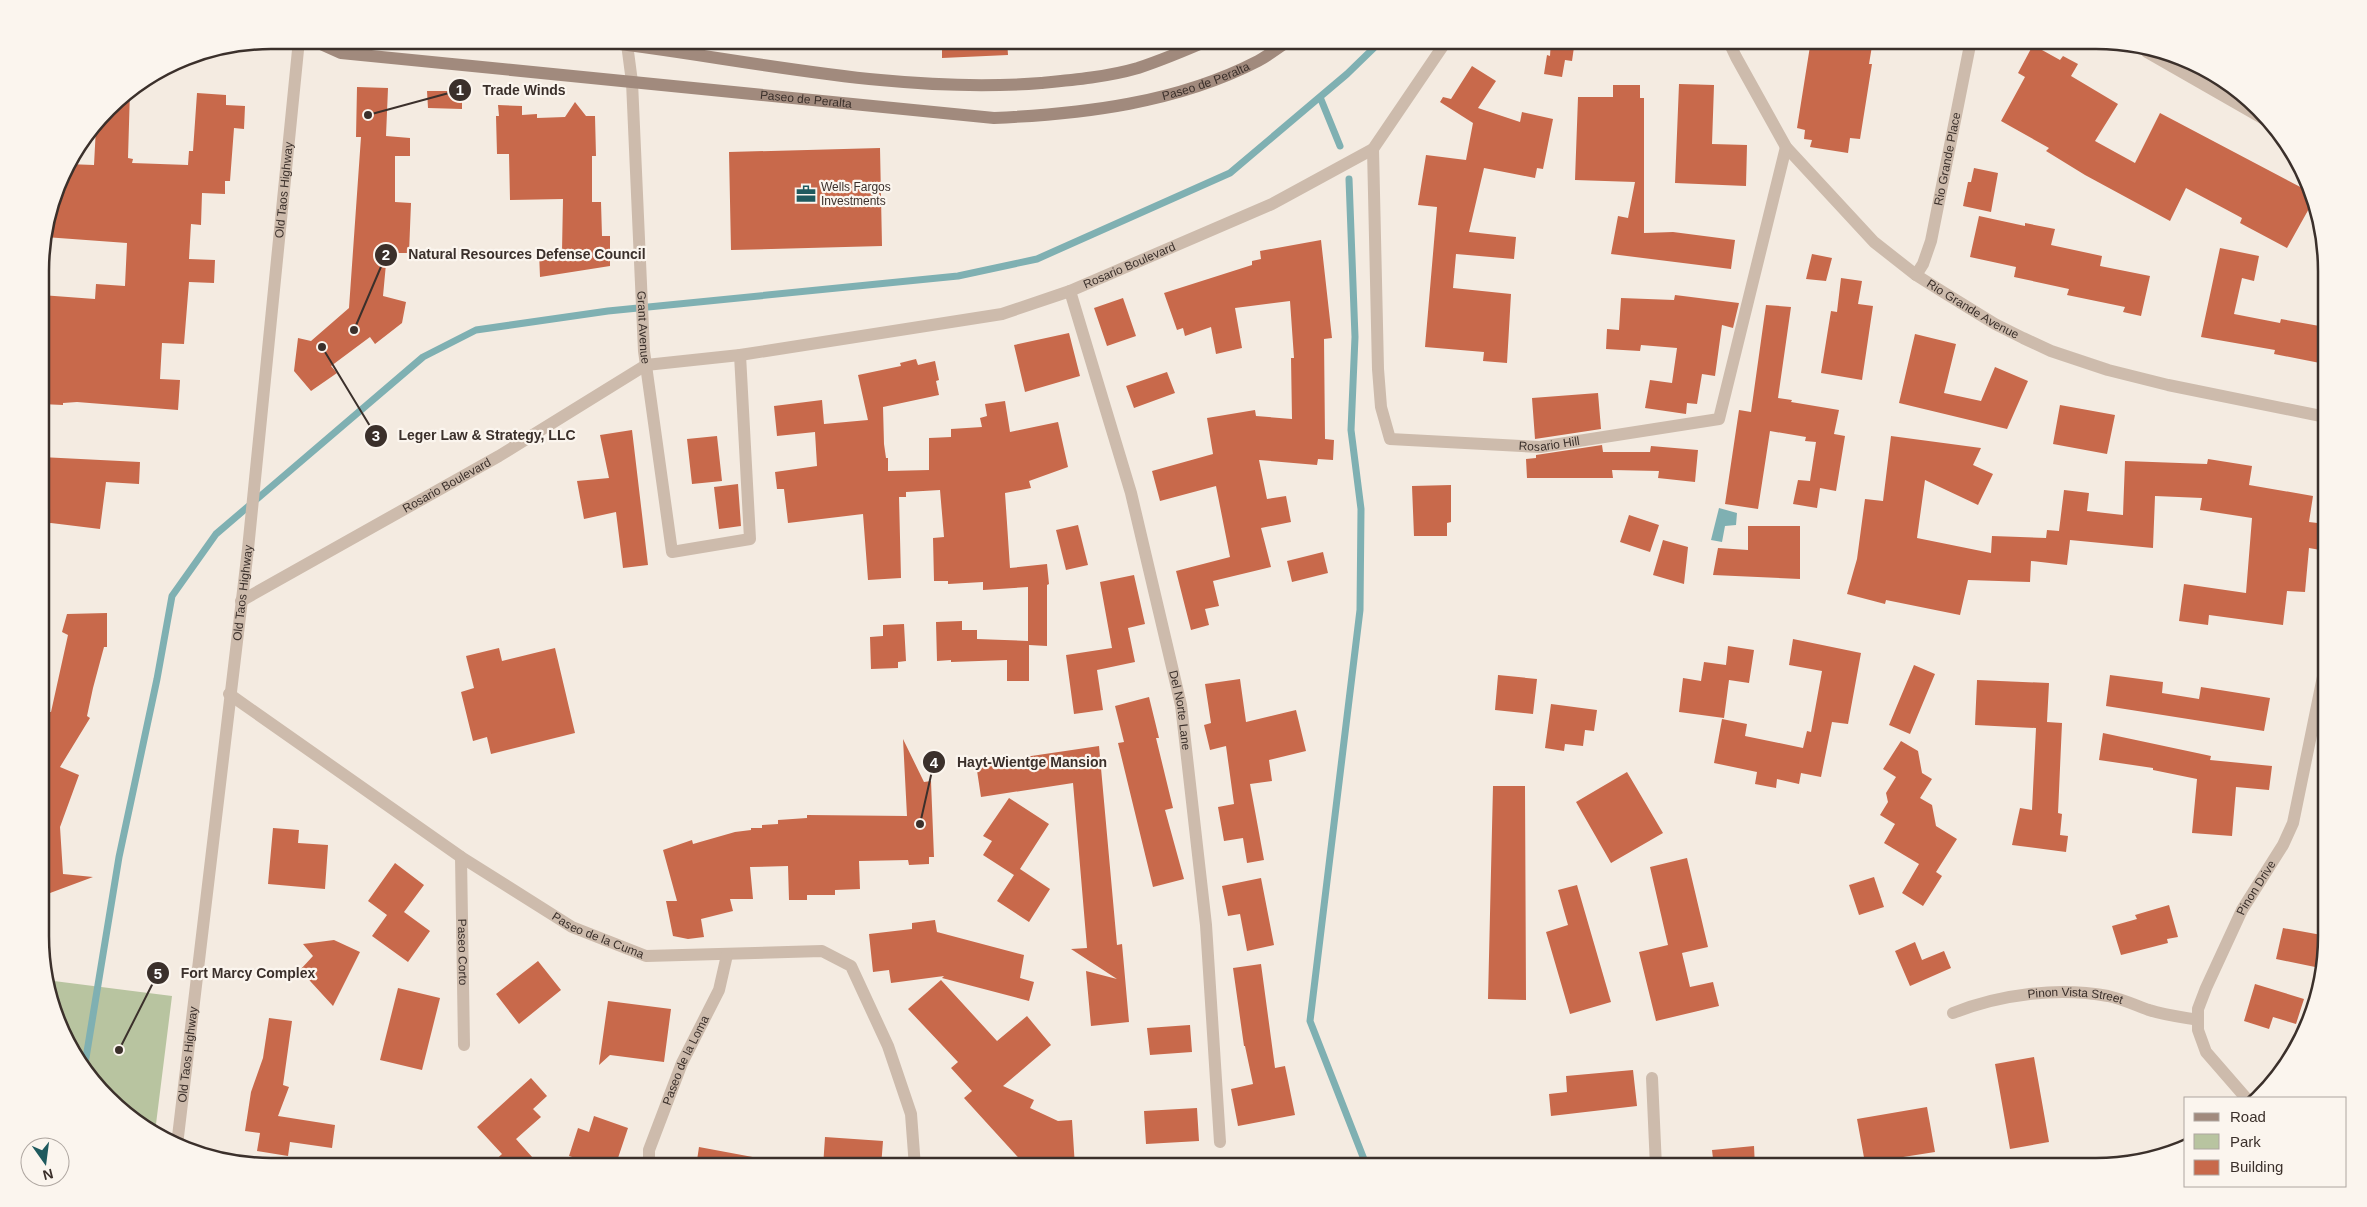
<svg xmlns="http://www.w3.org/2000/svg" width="2367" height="1207" viewBox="0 0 2367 1207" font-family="Arial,sans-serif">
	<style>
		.green { fill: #b8c4a0 }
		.water { fill: #7fb0b2 }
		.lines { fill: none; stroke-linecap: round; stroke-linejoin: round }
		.stream { stroke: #7fb0b2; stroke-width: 7 }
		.building { fill: #c8694b }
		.minor { stroke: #cdbbac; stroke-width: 12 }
		.tertiary { stroke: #cdbbac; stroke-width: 12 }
		.secondary { stroke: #a18a7d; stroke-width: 12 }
		.labels { text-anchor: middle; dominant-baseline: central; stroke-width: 4.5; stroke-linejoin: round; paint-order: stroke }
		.street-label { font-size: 12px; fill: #3b302b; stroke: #fbf5ee }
		.poi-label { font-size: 12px; fill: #3b302b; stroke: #fbf5ee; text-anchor: start }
		.rim { fill: none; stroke: #3b302b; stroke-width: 2.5 }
		.leader { fill: none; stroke: #3b302b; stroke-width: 2 }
		.callout-dot { fill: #3b302b; stroke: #fbf5ee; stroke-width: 2 }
		.mark-label { font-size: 15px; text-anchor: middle; font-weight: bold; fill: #fff }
		.callout-label { font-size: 14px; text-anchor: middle; font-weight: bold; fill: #3b302b; stroke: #fbf5ee; stroke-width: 4.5; stroke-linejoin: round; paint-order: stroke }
	</style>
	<rect width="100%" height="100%" fill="#f4ebe1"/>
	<path class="green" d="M46,980L172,996L155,1132L87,1077L57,1024Z"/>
	<path class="water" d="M1719,508L1737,513L1736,525L1725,526L1722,542L1711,540Z"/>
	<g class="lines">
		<path class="stream" d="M1320,97L1340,146
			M1349,179L1355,337L1351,430L1361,509L1360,610L1310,1021L1367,1167
			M84,1070L119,857L157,679L172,596L216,534L423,357L476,330L608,311L958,276L1037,259L1230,173L1347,74L1382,40"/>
	</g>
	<path class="building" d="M942,40H1007L1008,55L942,58Z
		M1551,40H1575L1572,61L1565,60L1562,77L1544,74L1547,55L1550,56Z
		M1811,40H1873L1869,64H1872L1860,139L1850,138L1848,153L1810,147L1812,140L1804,139L1805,130L1797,128Z
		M2033,45L2060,60L2063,56L2078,64L2071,76L2118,104L2095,141L2135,163L2160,113L2306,190L2311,205L2287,248L2240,223L2242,218L2186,188L2170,221L2085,175L2046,151L2049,148L2001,121L2025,77L2018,73Z
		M1472,66L1496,81L1478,108L1520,122L1522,112L1553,119L1543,169L1537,168L1535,178L1484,168L1469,232L1516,237L1514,259L1456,254L1453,288L1511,294L1507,363L1483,361L1484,352L1425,347L1437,207L1418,205L1426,155L1466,160L1473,123L1440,102L1443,97L1451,99Z
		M1679,84L1714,85L1712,144L1747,145L1746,186L1675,183Z
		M1613,85H1640V98H1644V233L1673,232L1735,240L1731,269L1611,254L1618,216L1628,218L1635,182L1575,180L1578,97H1613Z
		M357,87L388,88L386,136L410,138V156H395V202L411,203L409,253H387L383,296L406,302L402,323L375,344L370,337L331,366L337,373L311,391L294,371L298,338L311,341L349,308L361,137H356Z
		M130,90L128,158L133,159L132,163L188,165L189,151H193L197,93L226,95V105L245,106L244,129L234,128L230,181H225V194L202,193L201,225L191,224L189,259L215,260L214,283L189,282L184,344L162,343L160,379L180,380L178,410L77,402L63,403V405L41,404V295L95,299L96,284L125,286L127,243L45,237L64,168L67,164L94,165L96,127L118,97Z
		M427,91H462V109L428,108Z
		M575,102L586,116H595L596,156H592V202H601L602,236H610V266L540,277L539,252L562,251L563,199L510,200L509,154H497L496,116H499L498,105L522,106V115L537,114V118L565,117Z
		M880,148L882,246L731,250L729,152Z
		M1974,168L1998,173L1991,212L1963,206L1968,182H1971Z
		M1979,216L2025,226V223L2055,229L2051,245L2102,256L2100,266L2150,276L2141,316L2123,312L2125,307L2067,295L2069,289L2014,277L2016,267L1970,257Z
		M1321,240L1332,338L1324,339L1325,439L1334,440L1333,460L1318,459L1317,465L1259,460L1267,499L1286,496L1291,522L1261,528L1271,567L1213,581L1219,606L1205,609L1209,625L1191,630L1176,571L1230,557L1216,486L1160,501L1152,471L1213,454L1207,418L1255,410L1256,416L1292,419L1291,358H1294L1290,301L1235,308L1242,348L1216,354L1211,327L1185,336L1183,328L1177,330L1164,293L1252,265V261L1261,259L1260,251Z
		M2220,248L2259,256L2254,281L2242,278L2234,314L2280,323L2281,319L2325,327V364L2274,354L2275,350L2201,337Z
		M1812,254L1832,258L1826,281L1806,279Z
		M1841,278L1862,281L1858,304L1873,306L1862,380L1821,373L1831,311L1837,312Z
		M1675,295L1739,303L1733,328L1722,325L1715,376L1702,374L1697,404L1687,403L1686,414L1645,408L1650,380L1672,383L1677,348L1641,345L1640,351L1606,349L1607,329L1619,330L1621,298L1674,300Z
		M1123,298L1136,336L1107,346L1094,308Z
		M1766,305L1791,307L1778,398L1792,400L1791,402L1839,410L1834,434L1845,436L1836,491L1820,488L1817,508L1793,504L1798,480L1810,481L1816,442L1805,441L1806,437L1770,431L1758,509L1725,504L1739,410L1751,412Z
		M1069,333L1080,376L1025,392L1014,345Z
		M1915,334L1956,344L1944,393L1981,401L1995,367L2028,381L2007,429L1899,403Z
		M916,359L918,365L935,361L939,380L936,381L939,395L883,407L884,444L886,458H888V471L929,470V438L951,437V429L982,427L980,418L987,416L985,404L1005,401L1010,432L1058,422L1068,467L1029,481L1031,488L1005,493L1010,568L1047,564L1049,584L1047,585V646L1029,645V681H1007V660L951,662V660L937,661L936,622L962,621V630H977V639L1028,641V587L983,590V582L948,584V581H934L933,538L944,537L940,490L906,492V497H899L901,578L868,580L863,514L788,523L784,489H777L775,472L817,466L815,432L777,436L774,406L822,400L824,424L868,420L858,375L901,366L900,363Z
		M1167,372L1175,393L1134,408L1126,386Z
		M1598,393L1601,429L1535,439L1532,398Z
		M2060,405L2115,415L2107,454L2053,444Z
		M632,430L648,565L623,568L616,512L584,519L577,481L609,478L600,435Z
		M717,436L722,481L692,484L687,439Z
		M1891,436L1981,448L1973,465L1993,474L1978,505L1925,480L1917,538L1991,553L1992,536L2046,538L2047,530L2059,531L2064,490L2089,493L2087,511L2123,515L2125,461L2207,464L2208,459L2252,466L2249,485L2313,496L2309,522L2326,524V551L2309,548L2305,592L2287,591L2283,625L2209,615L2208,625L2179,621L2184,584L2246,593L2252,518L2200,510L2202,498L2155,496L2153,548L2070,540L2067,565L2031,561L2030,582L1968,580L1960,615L1886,600L1885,604L1847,594L1857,559L1865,499L1883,501Z
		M1602,445L1603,452H1650L1651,446L1698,450L1695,482L1658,478L1659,471L1612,470L1613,478H1527L1526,459L1536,458V455Z
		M41,457L140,462L139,484L106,482L100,529L51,523L41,524Z
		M738,484L741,526L719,529L714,487Z
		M1451,485V522L1447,523V536H1414L1412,486Z
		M1629,515L1659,525L1650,552L1620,542Z
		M1078,525L1088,565L1066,570L1056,530Z
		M1748,526H1800V579L1713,575L1718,548L1748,550Z
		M1663,540L1688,547L1684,584L1653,575Z
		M1323,552L1328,573L1292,582L1287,561Z
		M1134,575L1145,624L1128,628L1135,662L1097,670L1103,710L1074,714L1066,655L1112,648L1100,582Z
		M107,613V647H104L93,688L87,716L90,718L60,767L79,775L60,827L63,874L93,877L42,896V722L44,712H51L68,635L62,632L67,614Z
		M904,624L906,661L898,662V668L871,669L870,637L883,636V625Z
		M1793,639L1861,653L1848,724L1832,722L1821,777L1801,773L1799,784L1777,779L1776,788L1755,784L1757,772L1714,763L1722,719L1747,724L1745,736L1803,748L1807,731L1811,732L1822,671L1789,665Z
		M1728,646L1754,650L1749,683L1729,680L1724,718L1679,712L1683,678L1701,681L1704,662L1726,665Z
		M499,648L502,661L555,648L575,733L491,754L487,737L473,741L461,692L474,688L466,656Z
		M1914,665L1935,674L1910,734L1889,725Z
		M1498,675L1537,679L1533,714L1495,710Z
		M2110,675L2163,682L2162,693L2199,699L2201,687L2270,698L2264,731L2106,706Z
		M1240,679L1246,722L1296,710L1306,751L1269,760L1272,781L1250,784L1264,860L1247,863L1243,838L1224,841L1218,807L1234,804L1226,746L1210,750L1204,725L1211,723L1205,684Z
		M1977,680L2049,683L2047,722L2062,723L2058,813L2062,814L2060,835L2068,836L2066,852L2012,845L2020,808L2032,810L2036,728L1975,725Z
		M1149,697L1159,738H1156L1173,808L1165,810L1184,879L1153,887L1118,743L1124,742L1115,706Z
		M1551,704L1597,710L1594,731L1585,730L1583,746L1565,744L1564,751L1545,748Z
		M2103,733L2211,756L2210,760L2272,766L2269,790L2236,787L2232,836L2192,833L2197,779L2153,770V768L2099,760Z
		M903,739L924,782L931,781L934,857H929V864L909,865L908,860L859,861L860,889L835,890V895H807V900H789L788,866L750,867L753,899H730L733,911L701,919L704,937L688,939L673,936L666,901H677L663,850L692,840L693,844L735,832L751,830V828H762V825L778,824V820L807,818V815L907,816Z
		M1901,741L1918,751L1922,773L1932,779L1920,798L1932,805L1936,826L1957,839L1936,872L1942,876L1923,906L1902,893L1919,864L1884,843L1895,824L1880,815L1888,802L1886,793L1896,777L1883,769Z
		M1099,746L1117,945L1122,944L1129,1022L1091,1026L1086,971L1117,979L1071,949L1087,948L1073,783L981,797L976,764Z
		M1627,772L1663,833L1611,863L1576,802Z
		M1493,786H1525L1526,1000L1488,999Z
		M1009,798L1049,824L1020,869L1050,889L1029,922L997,901L1014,875L983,855L992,841L983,836Z
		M273,828L299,830L298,843L328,845L325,889L268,884Z
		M1687,858L1708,947L1682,953L1690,987L1713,982L1719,1006L1656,1021L1639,952L1668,945L1650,867Z
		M395,863L424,885L404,912L430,931L408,962L372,936L387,915L368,901Z
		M1874,877L1884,907L1859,915L1849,885Z
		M1261,878L1274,945L1247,951L1240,914L1228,916L1222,886Z
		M1577,885L1611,1002L1570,1014L1546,932L1568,925L1558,890Z
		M2169,905L2178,937L2167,939L2168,943L2121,955L2112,926L2137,919L2135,915Z
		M935,920L937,932L1024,955L1020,978L1034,982L1029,1001L942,978L944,976L891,983L889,970L873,972L869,934L912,929V923Z
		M2283,928L2327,936L2320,968L2276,959Z
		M334,940L360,952L333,1006L300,970L313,956L303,944Z
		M1915,942L1922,960L1944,951L1951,968L1910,986L1895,951Z
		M538,961L561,990L519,1024L496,994Z
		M1261,964L1275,1068L1285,1066L1295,1115L1238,1126L1231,1089L1253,1084L1245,1046H1244L1233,968Z
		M941,980L997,1041L1027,1016L1051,1045L1003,1086L1034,1100L1030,1108L1058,1121L1072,1120L1075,1167H1027L964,1098L972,1091L951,1068L958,1062L908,1009Z
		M2255,984L2304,999L2296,1024L2273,1017L2269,1029L2244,1021Z
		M398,988L440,998L422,1070L380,1060Z
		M608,1001L671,1009L664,1062L610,1055L599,1065Z
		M269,1018L292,1021L283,1085L289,1087L278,1116L335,1125L332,1148L290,1142L288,1156L257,1151L260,1133L245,1131L251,1092L263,1058Z
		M1190,1025L1192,1052L1150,1055L1147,1028Z
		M2034,1057L2049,1142L2010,1149L1995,1064Z
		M1633,1070L1637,1106L1551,1116L1549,1094L1567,1092L1566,1076Z
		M531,1078L547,1096L533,1109L541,1117L516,1139L541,1167H488L502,1154L477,1127Z
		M1927,1107L1935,1152L1865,1163L1857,1119Z
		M1197,1108L1199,1141L1146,1144L1144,1111Z
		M594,1116L628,1128L615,1167H589L591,1163L569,1156L578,1128L589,1132Z
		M825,1137L883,1141L881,1167H823Z
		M1754,1146L1755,1167H1714L1712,1150Z
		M699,1147L758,1158L757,1167H696Z"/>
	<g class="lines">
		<g class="minor">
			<path id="s1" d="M1728,40L1736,57L1786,147L1874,242L1916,275L1943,292L1995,324L2023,338L2051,351L2108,370L2168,385L2326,417"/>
			<path id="s2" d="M627,44L632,82L644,351L672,552L750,539L740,355"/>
			<path d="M2147,52L2271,123"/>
			<path id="s3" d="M1373,149L1378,369L1381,407L1390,439L1540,447L1719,419L1786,147"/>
			<path id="s4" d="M1916,275L1923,264L1931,241L1971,40"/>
			<path id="s5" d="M1070,291L1131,493L1181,705L1206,925L1220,1142"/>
			<path id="s6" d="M241,601L499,456L646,365L740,355L1002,314L1070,291L1272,204L1373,149L1447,40"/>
			<path id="s7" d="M229,694L461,857L572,927L646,956L822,951L851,966L888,1046L911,1114L915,1167"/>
			<path id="s8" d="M461,857L464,1045"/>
			<path id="s9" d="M1953,1013C2001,994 2058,987 2108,996C2122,999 2135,1005 2149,1010C2165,1015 2181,1017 2198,1020"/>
			<path d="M1652,1078L1656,1167"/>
			<path id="s10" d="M2246,1098L2206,1052L2198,1030V1009L2206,988L2242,910L2283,845L2293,823L2326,662"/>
			<path id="s11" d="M649,1167V1150L682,1063L719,990L727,955"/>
		</g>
		<path class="tertiary" id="s12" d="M177,1145L248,549L299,40"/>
		<g class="secondary">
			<path id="s13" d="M312,40L341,53L994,118C1083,114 1177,103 1258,61C1269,55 1279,47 1290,40"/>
			<path d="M589,40C738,57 890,95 1041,83C1073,80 1107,77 1138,68C1162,60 1186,50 1209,40"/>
		</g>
	</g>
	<defs>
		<symbol id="office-bare" viewBox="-9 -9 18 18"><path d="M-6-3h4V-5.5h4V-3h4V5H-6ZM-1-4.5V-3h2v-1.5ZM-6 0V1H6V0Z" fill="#1f5a5e" stroke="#fbf5ee" stroke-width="2.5" paint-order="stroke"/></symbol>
	</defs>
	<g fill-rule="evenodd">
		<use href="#office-bare" x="792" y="180" width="28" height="28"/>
	</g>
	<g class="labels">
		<g class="street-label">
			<text stroke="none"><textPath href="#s13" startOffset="904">Paseo de Peralta</textPath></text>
			<text stroke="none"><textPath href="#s13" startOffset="499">Paseo de Peralta</textPath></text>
			<text stroke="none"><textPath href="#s4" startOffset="121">Rio Grande Place</textPath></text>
			<text stroke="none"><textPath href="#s12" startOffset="961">Old Taos Highway</textPath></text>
			<text stroke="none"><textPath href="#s6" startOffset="965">Rosario Boulevard</textPath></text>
			<text stroke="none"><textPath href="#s1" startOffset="371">Rio Grande Avenue</textPath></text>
			<text stroke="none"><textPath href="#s2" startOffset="284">Grant Avenue</textPath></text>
			<text stroke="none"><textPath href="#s3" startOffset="451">Rosario Hill</textPath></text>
			<text stroke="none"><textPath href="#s6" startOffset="236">Rosario Boulevard</textPath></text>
			<text stroke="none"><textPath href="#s12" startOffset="556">Old Taos Highway</textPath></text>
			<text stroke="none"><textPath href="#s5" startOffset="434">Del Norte Lane</textPath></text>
			<text stroke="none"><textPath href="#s10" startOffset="240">Pinon Drive</textPath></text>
			<text stroke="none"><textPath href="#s7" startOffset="442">Paseo de la Cuma</textPath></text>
			<text stroke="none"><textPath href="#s8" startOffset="95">Paseo Corto</textPath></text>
			<text stroke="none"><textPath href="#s9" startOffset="125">Pinon Vista Street</textPath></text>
			<text stroke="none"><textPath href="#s12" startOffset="91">Old Taos Highway</textPath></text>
			<text stroke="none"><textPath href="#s11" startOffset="114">Paseo de la Loma</textPath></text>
		</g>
		<g class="poi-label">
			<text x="821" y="187">Wells Fargos<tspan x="821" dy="14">Investments</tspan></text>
		</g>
	</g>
	<path d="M0 0H2367V1207H0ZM271 49H2096A222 222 0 0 1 2318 271V936A222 222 0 0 1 2096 1158H271A222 222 0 0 1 49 936V271A222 222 0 0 1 271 49Z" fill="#fbf5ee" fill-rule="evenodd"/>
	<path class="rim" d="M271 49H2096A222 222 0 0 1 2318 271V936A222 222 0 0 1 2096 1158H271A222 222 0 0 1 49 936V271A222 222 0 0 1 271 49Z"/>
	<path class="leader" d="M368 115L460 90M354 330L386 255M322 347L376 436M920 824L934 762M119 1050L158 973"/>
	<g class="callout-dot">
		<circle cx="368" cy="115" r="5"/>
		<circle cx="354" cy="330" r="5"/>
		<circle cx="322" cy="347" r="5"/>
		<circle cx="920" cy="824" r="5"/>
		<circle cx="119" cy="1050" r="5"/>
		<circle cx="460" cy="90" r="12"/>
		<circle cx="386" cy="255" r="12"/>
		<circle cx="376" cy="436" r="12"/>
		<circle cx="934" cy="762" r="12"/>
		<circle cx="158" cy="973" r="12"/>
	</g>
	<g class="mark-label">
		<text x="460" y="95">1</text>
		<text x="386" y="260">2</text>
		<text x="376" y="441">3</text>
		<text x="934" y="768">4</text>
		<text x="158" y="979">5</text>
	</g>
	<g class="callout-label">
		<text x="524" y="95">Trade Winds</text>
		<text x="527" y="259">Natural Resources Defense Council</text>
		<text x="487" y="440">Leger Law &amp; Strategy, LLC</text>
		<text x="1032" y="767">Hayt-Wientge Mansion</text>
		<text x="248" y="978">Fort Marcy Complex</text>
	</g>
	<rect x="2184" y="1097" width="162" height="90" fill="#fbf5ee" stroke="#aea6a0"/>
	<rect x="2194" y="1113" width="25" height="8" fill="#a18a7d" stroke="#aea6a0"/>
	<text x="2230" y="1122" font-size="15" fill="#3b302b">Road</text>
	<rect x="2194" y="1134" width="25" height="15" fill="#b8c4a0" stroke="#aea6a0"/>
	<text x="2230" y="1147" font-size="15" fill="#3b302b">Park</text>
	<rect x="2194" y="1160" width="25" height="15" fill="#c8694b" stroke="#aea6a0"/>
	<text x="2230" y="1172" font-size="15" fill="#3b302b">Building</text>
	<g transform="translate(45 1162) rotate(166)"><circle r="24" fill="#fbf5ee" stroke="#aea6a0"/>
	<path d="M0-4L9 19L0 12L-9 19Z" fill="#1f5a5e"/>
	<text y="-8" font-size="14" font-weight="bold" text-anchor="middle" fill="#3b302b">N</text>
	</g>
</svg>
